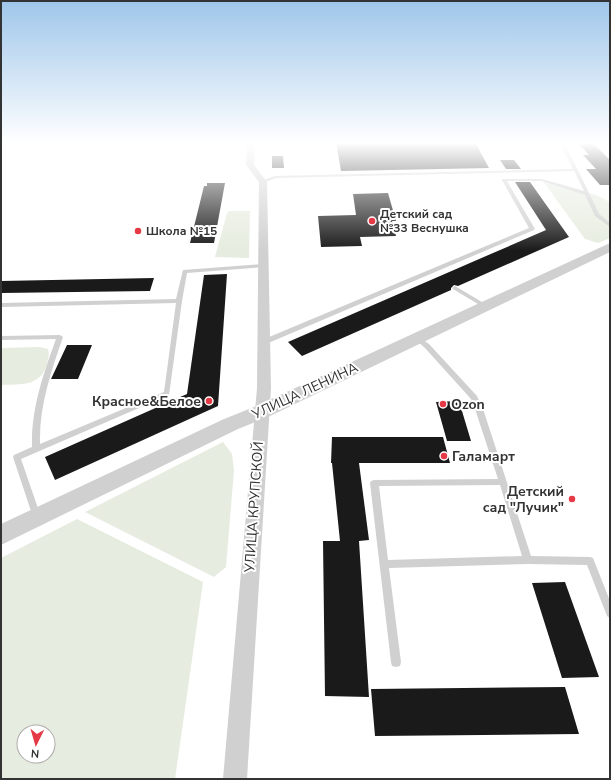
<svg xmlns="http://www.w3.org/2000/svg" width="611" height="780" viewBox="0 0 611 780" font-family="'Nunito Sans',sans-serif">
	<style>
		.green { fill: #e6ecdf; fill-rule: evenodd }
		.building { fill: #1a1a1a }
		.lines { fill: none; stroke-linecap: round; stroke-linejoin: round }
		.service { fill: #d0d0d0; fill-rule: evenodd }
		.minor { fill: #d0d0d0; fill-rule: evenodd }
		.tertiary { fill: #d0d0d0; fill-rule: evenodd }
		.poi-dot { fill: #e63946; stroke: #fff; stroke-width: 1.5 }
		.labels { text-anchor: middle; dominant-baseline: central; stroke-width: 4; stroke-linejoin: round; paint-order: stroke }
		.far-poi-label { font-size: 12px; font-weight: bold; fill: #333; stroke: #fff; text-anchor: start }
		.street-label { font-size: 14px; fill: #333; stroke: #fff }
		.poi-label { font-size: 14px; font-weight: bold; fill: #333; stroke: #fff; text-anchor: end }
	</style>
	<rect width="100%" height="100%" fill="#fff"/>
	<path class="green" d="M542,180L596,195L610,202V238L598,243L585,239Z
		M229,211H250L249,258L215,257L227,213Z
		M40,347L48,349C50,355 48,358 47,364C40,387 21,384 1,385V348Z
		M223,442L232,454L234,470L226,567L214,577L85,512Z
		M77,519L203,582L175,779H1V558ZM24,732H48V756H24Z"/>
	<path class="building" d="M336,142H475L489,168L341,171Z
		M577,142H592L610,160V185H600L586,169H596L583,155H589Z
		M272,156H283L284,168H272Z
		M500,160H514L521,169H506Z
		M515,182H530L569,237L458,286L454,285L451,288V290L302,356L288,342L546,230Z
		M207,183H225L214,243H190L204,186H207Z
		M388,193L396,221H392L396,236L360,237L362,246L321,247L318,216L356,215L353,194Z
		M227,274L218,406L55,480L45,457L187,394L204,275Z
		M154,278L150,291L1,293V281Z
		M67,345H92L78,379H51Z
		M459,401L471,441H447L436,402Z
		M332,437H443L450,463H359L369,540L359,541L369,697L325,696L323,541H340L332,463H331Z
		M565,582L599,677L562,678L532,583Z
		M565,687L579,734L375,736L371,689Z"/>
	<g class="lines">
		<path class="service" d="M313,142H317V143L314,144Z
			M559,142H563L578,170L599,214L610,223V227L595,216L585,195L542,181H507L535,229L534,230L266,344H262L261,342L262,340L529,228L502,180V179H542L584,191L574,171L276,178L263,183H261V181L275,176L573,169Z
			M263,264L265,265V267L187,273L182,301L169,395L21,459L41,517L40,520L37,521L34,520L13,457L14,455L32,447C31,409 43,375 56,339L1,340V336L60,335L63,337C51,372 39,406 40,444L164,392L176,303L1,307V303L176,299L183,270Z
			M455,286L487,305L488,306L487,307H483L453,289L452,288Z
			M417,336L429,344L477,396L484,412L531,556L590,557L593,558L610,601V618L607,616L587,565L528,564L389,568L401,662L400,666L396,667L392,666L391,662L370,483L371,481L374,480L498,479L476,412L471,399L425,348L415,339L414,338ZM500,485L522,556L388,560L379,486Z"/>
		<path class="minor" d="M247,142H255L254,165L267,182L271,388L247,779H223L257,388L259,182L246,165Z"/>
		<path class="tertiary" d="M610,243V252L268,417L238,429L1,545V524L224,419L254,407Z"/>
	</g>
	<linearGradient id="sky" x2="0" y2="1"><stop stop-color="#9ec6ea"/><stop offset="0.57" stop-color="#fff"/><stop offset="1" stop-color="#fff" stop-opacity="0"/></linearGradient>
	<rect width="611" height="251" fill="url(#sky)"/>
	<g class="poi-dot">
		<circle cx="372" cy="221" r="4"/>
		<circle cx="138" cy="231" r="4"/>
		<circle cx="209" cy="401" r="4"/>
		<circle cx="443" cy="404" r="4"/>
		<circle cx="444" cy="456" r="4"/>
		<circle cx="572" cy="499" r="4"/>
	</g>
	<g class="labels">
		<g class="far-poi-label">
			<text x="380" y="214">Детский сад<tspan x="380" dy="14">№33 Веснушка</tspan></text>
			<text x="146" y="231">Школа №15</text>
		</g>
		<g class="street-label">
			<text transform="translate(305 391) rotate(-25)">УЛИЦА ЛЕНИНА</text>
			<text transform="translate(254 507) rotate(-86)">УЛИЦА КРУПСКОЙ</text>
		</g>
		<g class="poi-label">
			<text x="201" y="401">Красное&amp;Белое</text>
			<text x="451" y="404" text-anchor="start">Ozon</text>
			<text x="452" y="456" text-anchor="start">Галамарт</text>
			<text x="564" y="491">Детский<tspan x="564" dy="16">сад "Лучик"</tspan></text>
		</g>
	</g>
	<rect width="611" height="780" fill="none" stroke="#333333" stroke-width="4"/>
	<g transform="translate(36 744) rotate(185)"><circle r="19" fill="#ffffff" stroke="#adadad"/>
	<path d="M0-3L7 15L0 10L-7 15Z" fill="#e63946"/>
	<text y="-6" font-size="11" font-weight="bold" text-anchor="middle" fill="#333333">N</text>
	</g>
</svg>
